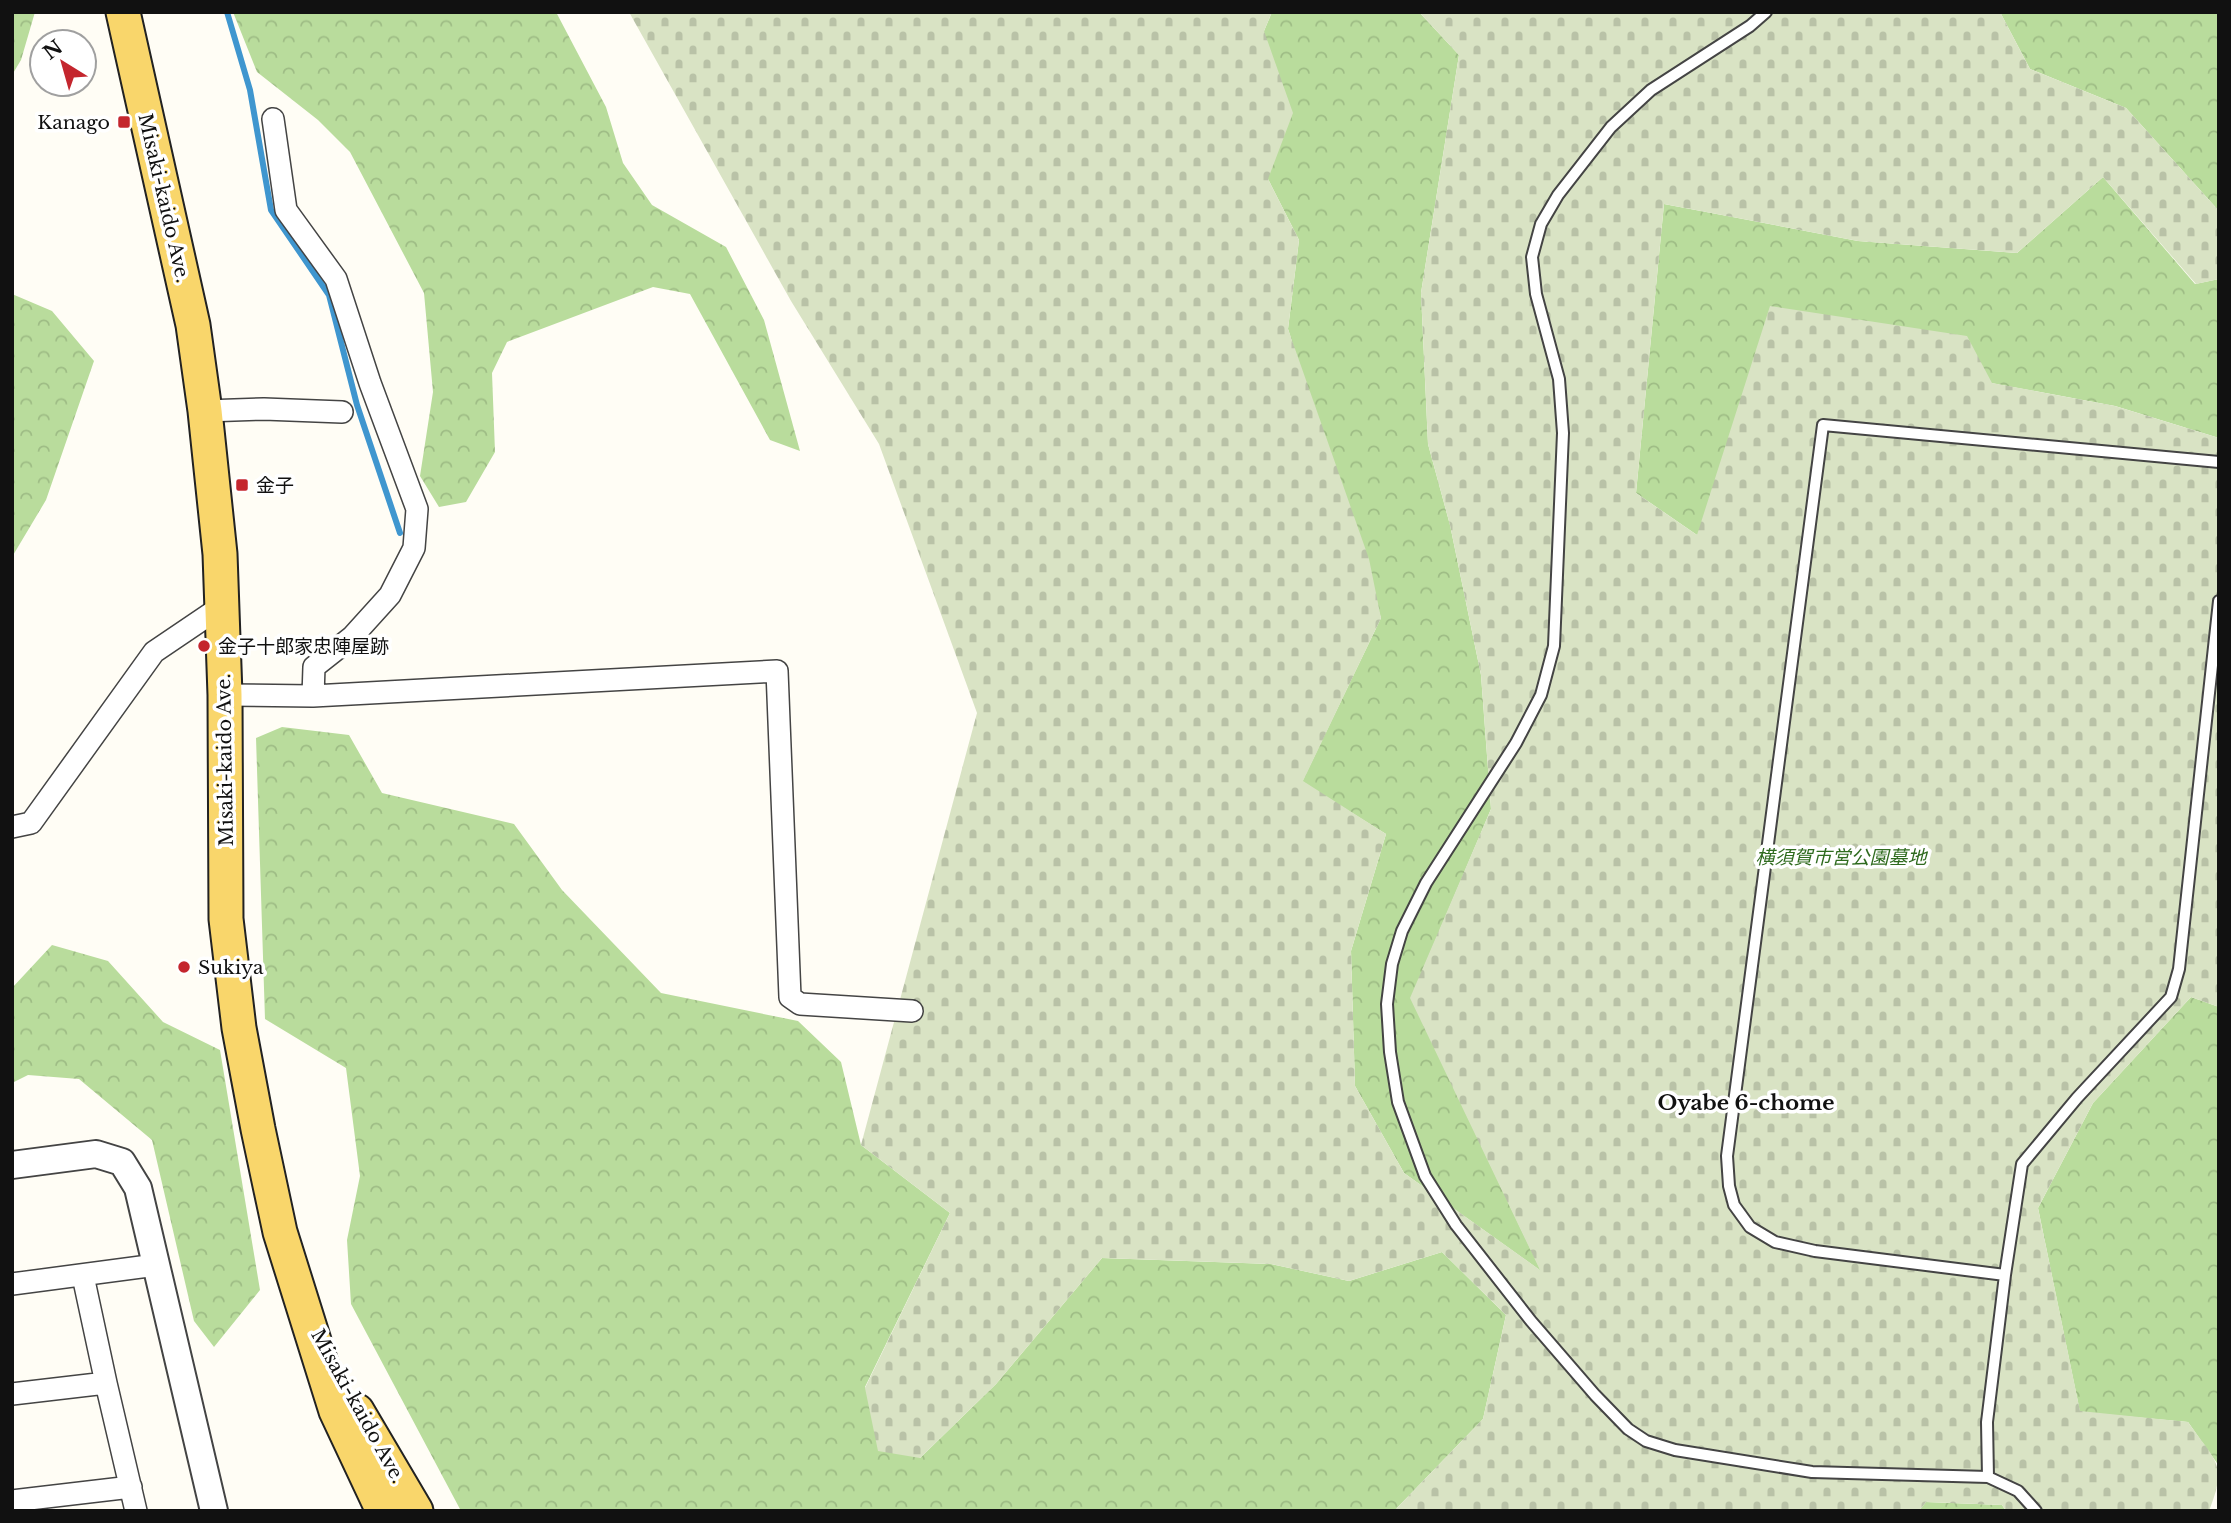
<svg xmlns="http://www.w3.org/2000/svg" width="2231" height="1523" viewBox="0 0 2231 1523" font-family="'Libre Baskerville','Noto Sans JP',serif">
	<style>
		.forest { fill: url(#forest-crowns) }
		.cemetery { fill: url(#cemetery-stones) }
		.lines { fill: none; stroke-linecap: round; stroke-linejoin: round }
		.stream { stroke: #3f96cf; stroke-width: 6 }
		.service-casing { stroke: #444; stroke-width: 14 }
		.minor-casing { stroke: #444; stroke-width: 24 }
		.tertiary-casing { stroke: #444; stroke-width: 30 }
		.primary-casing { stroke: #222; stroke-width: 37 }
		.service { stroke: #fff; stroke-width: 10 }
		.minor { stroke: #fff; stroke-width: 21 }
		.tertiary { stroke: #fff; stroke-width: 26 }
		.primary { stroke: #f9d66b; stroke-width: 33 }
		.poi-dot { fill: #c4262e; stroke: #fff; stroke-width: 2.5 }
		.labels { text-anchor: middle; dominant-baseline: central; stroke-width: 7; stroke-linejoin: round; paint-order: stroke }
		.poi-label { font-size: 19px; fill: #111; stroke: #fff; text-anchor: start }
		.street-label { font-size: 19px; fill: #111; stroke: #fff }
		.park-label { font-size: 19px; font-style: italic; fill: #2f6b1f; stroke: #fff }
		.neighbourhood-label { font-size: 21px; font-weight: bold; fill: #111; stroke: #fff }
	</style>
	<defs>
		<pattern id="forest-crowns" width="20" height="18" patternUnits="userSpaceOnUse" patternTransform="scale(1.75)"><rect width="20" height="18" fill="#b9dc9c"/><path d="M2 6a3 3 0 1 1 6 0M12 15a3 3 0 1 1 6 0" fill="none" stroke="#9ebc85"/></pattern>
		<pattern id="cemetery-stones" width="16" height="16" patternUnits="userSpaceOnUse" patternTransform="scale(1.75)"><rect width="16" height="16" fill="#d9e3c4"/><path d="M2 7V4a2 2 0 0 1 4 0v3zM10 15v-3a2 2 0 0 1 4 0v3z" fill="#b9c2a7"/></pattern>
	</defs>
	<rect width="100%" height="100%" fill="#fffdf5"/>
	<path class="forest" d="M12,12H35L21,60L12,75Z
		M233,12H556L606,107L623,163L652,205L726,247L764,320L800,451L770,440L690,294L653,287L507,342L492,373L495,452L466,502L439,507L420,476L433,392L424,293L350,152L318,120L257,72Z
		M1272,12H1419L1459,55L1421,293L1428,444L1450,525L1481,675L1491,809L1411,998L1541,1271L1404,1173L1355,1086L1351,951L1386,834L1302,782L1381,618L1288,329L1299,240L1268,179L1264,31Z
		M2000,12H2219V211L2126,108L2030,69Z
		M2103,177L2195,284L2219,279V438L2115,406L1991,383L1697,535L1636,493L1664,204L1858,241L2017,253Z
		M12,294L52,311L94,361L46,500L12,557Z
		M282,727L349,735L382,793L514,824L562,890L661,993L798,1021L841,1062L861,1145L950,1213L865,1387L920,1458L996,1384L1102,1258L1271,1264L1349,1281L1442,1252L1506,1315L1483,1419L1394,1511H461L351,1304L347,1240L360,1176L346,1068L265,1019L256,738Z
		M52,945L108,961L163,1022L220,1050L260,1290L214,1347L194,1321L152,1140L79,1079L28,1075L12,1083V988Z
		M2191,997L2219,1007V1466L2188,1422L2080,1412L2038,1208L2093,1103Z
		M1926,1502L2002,1505L2006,1511H1919Z"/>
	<path class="cemetery" d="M629,12H1272L1264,31L1293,113L1268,179L1299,240L1288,329L1369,559L1381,618L1303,781L1386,834L1351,951L1355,1086L1404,1173L1540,1270L1410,998L1491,809L1481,675L1450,525L1428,444L1421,293L1459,55L1419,12H2000L2030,69L2126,108L2219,211V279L2196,284L2103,177L2017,253L1858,241L1664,204L1636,493L1697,535L1770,306L1967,336L1992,383L2115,406L2219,438V1007L2191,997L2093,1103L2038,1208L2080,1411L2188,1422C2215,1461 2228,1463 2209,1511H2006L2002,1505L1926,1502L1919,1511H1394L1483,1419L1506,1315L1442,1252L1349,1281L1271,1264L1102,1258L996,1384L920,1458L878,1451L865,1388L950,1213L861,1145L977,713L879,444L791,301Z"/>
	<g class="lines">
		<path class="stream" d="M227,12L250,90L271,210L329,295L357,405L400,533"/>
		<defs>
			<path id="service" d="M1766,12L1750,26L1651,90L1611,127L1558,195L1541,224L1532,257L1536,294L1559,379L1563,433L1554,646L1541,695L1516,743L1426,883L1402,931L1392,964L1387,1004L1390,1052L1398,1102L1425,1176L1456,1225L1531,1321L1595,1395L1628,1429L1646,1441L1675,1450L1812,1472L1988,1477L2018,1491L2036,1511
				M2219,462L1823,425L1727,1156L1729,1186L1734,1205L1750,1227L1775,1242L1815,1251L2005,1275L2022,1164L2077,1098L2171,997L2179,969L2219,601
				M1988,1477L1987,1422L2005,1275"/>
			<path id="minor" d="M273,119L286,210L336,279L370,383L417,509L414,548L390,595L352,637L314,667L313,696
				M205,411L264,409L342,412
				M225,695L313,696L777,671L790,997L800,1004L912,1011
				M12,827L31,823L154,652L222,606
				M83,1276L106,1383L136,1511
				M12,1284L156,1265
				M12,1394L106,1383
				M12,1501L131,1487"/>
			<path id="tertiary" d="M12,1165L96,1154L122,1162L138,1188L214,1511"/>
			<path id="primary" d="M123,12L193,325L205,411L220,554L225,695L226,919L239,1028L258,1129L280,1232L336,1411L383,1511
				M357,1411L416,1511"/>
		</defs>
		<use href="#service" class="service-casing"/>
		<use href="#minor" class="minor-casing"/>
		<use href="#tertiary" class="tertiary-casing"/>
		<use href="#primary" class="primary-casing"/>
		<use href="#service" class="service"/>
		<use href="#minor" class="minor"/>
		<use href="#tertiary" class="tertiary"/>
		<use href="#primary" class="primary"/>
	</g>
	<g class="poi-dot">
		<rect x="117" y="115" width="14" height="14" rx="3.5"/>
		<rect x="235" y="478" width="14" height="14" rx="3.5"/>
		<circle cx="204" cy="646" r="7"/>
		<circle cx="184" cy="967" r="7"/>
	</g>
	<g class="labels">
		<g class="poi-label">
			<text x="110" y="122" text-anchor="end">Kanago</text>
			<text x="256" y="485">金子</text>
			<text x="218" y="646">金子十郎家忠陣屋跡</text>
			<text x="198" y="967">Sukiya</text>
		</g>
		<g class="street-label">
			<text transform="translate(164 198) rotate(77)">Misaki-kaido Ave.</text>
			<text transform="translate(225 760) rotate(-91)">Misaki-kaido Ave.</text>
			<text transform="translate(358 1406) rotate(61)">Misaki-kaido Ave.</text>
		</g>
		<g class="park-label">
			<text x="1841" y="857">横須賀市営公園墓地</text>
		</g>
		<g class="neighbourhood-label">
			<text x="1746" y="1103">Oyabe 6-chome</text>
		</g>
	</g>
	<rect width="2231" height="1523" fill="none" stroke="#111111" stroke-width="28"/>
	<g transform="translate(63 63) rotate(323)"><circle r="33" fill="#ffffff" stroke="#a0a0a0" stroke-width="2"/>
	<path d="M0-5L12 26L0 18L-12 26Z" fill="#c4262e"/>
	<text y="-10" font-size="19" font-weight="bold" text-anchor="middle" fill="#111111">N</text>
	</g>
</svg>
